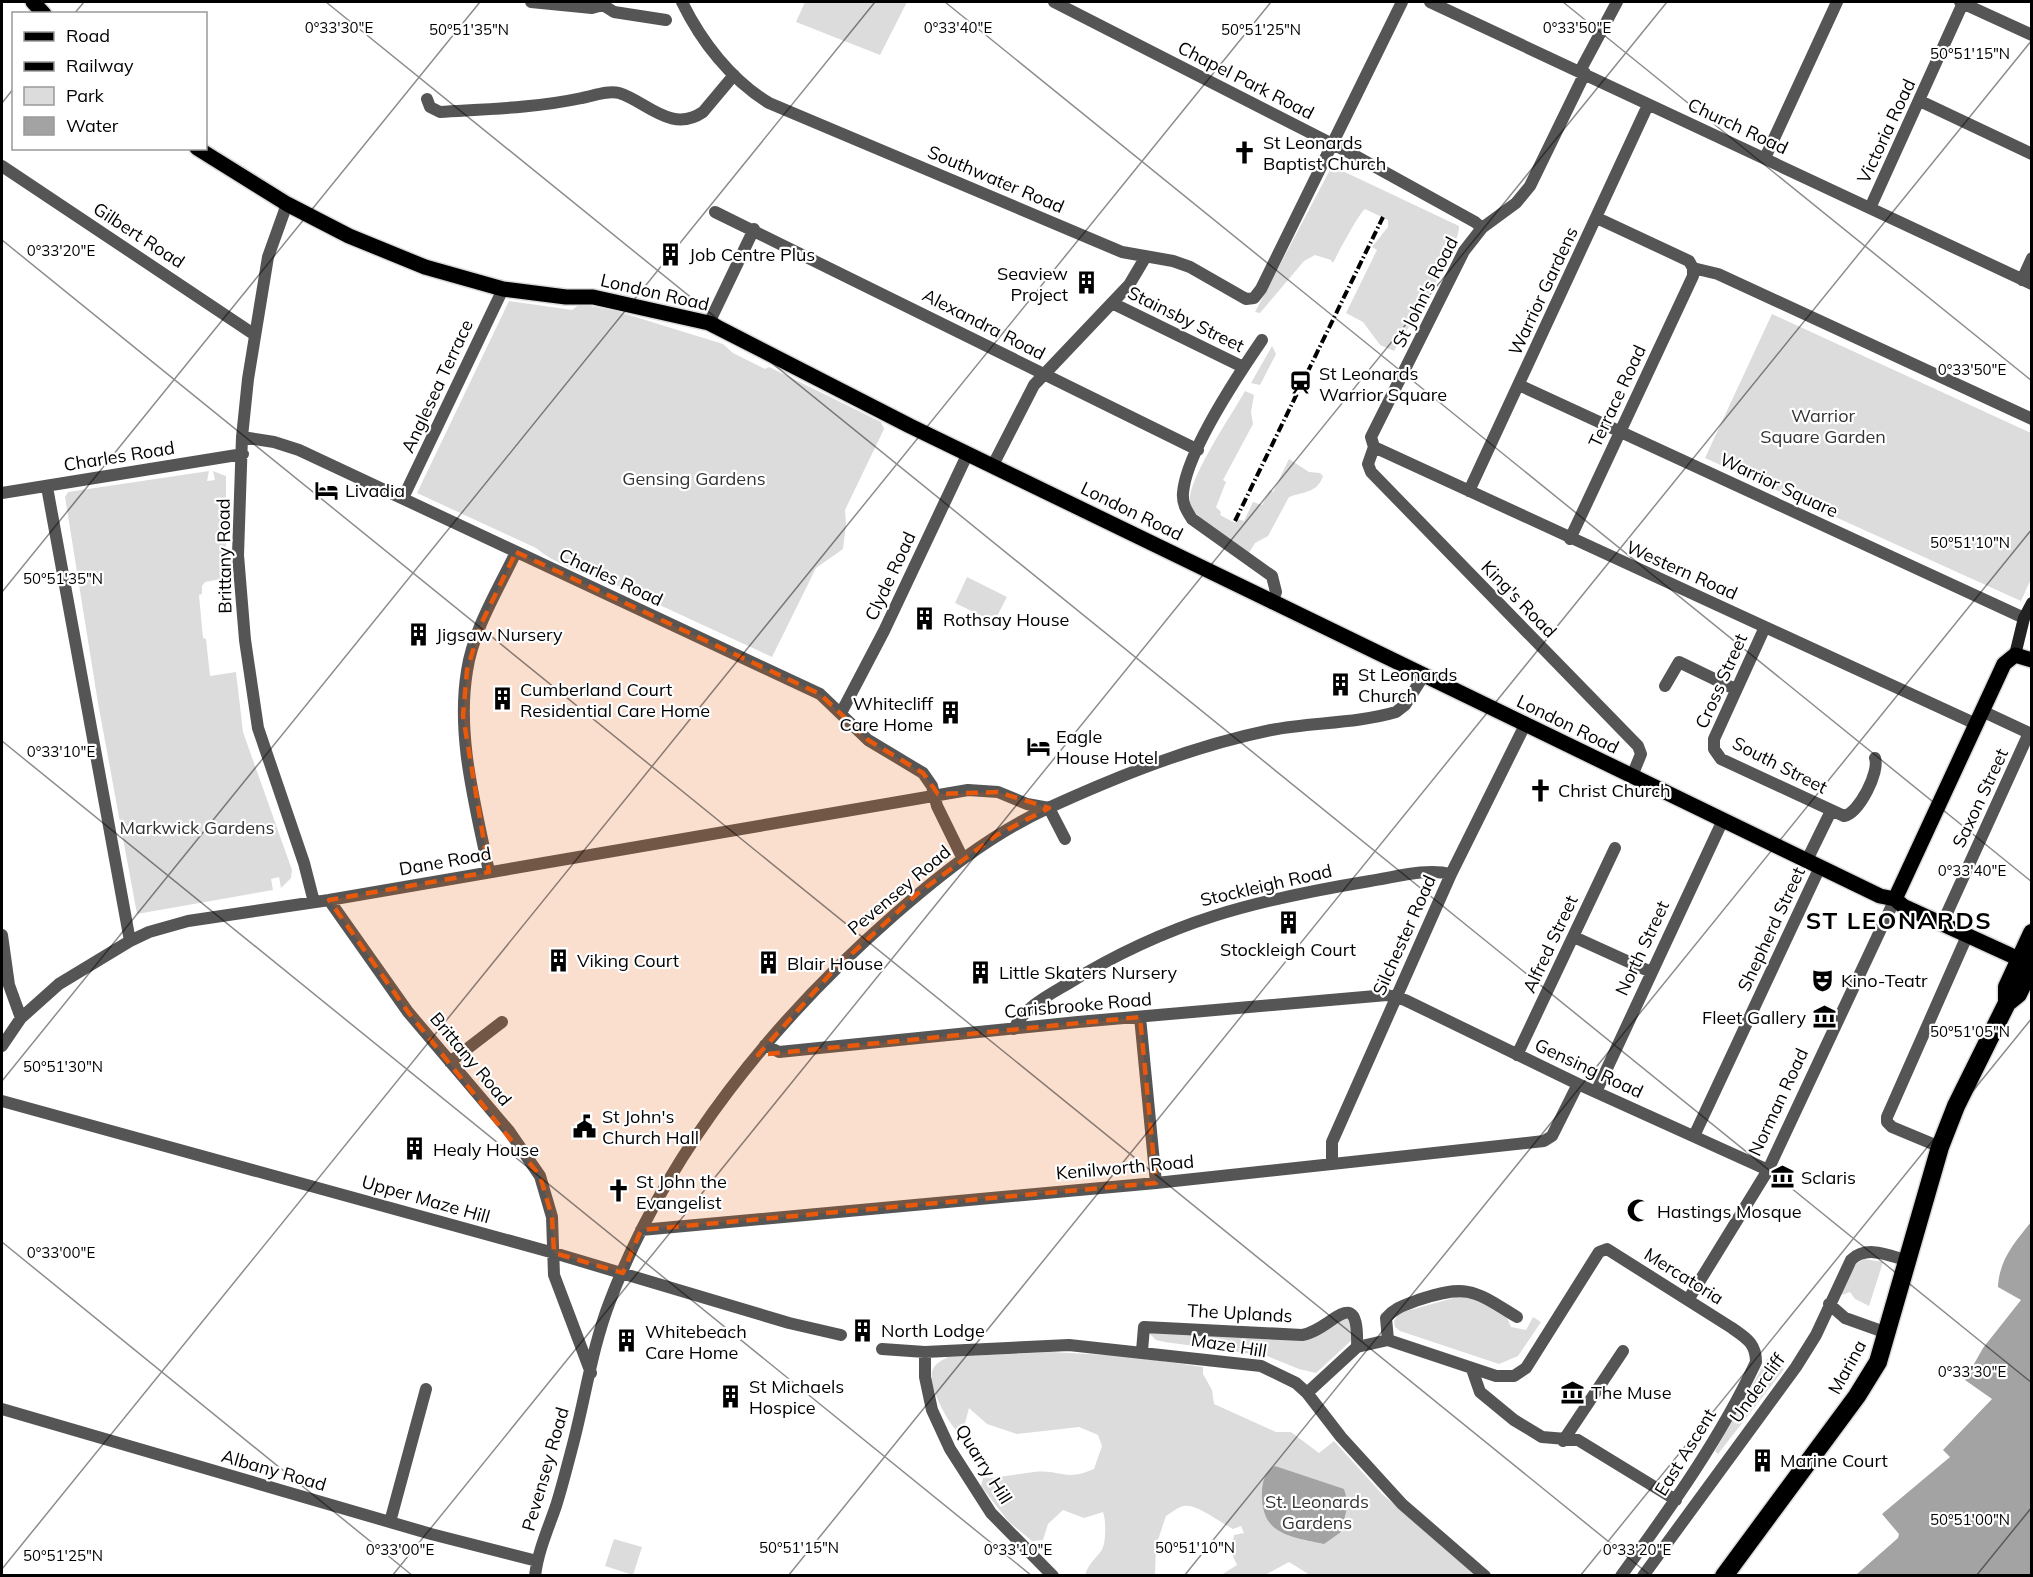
<svg xmlns="http://www.w3.org/2000/svg" width="2033" height="1577" viewBox="0 0 2033 1577" font-family="Mulish,sans-serif">
	<style>
		.green { fill: #dcdcdc }
		.water { fill: #a3a3a3 }
		.lines { fill: none; stroke-linecap: round; stroke-linejoin: round }
		.primary-casing { stroke: #dbdbdb; stroke-width: 18 }
		.highway-casing { stroke: #dbdbdb; stroke-width: 21 }
		.street { stroke: #555; stroke-width: 12 }
		.secondary { stroke: #222; stroke-width: 12 }
		.primary { stroke: #000; stroke-width: 15 }
		.highway { stroke: #000; stroke-width: 18 }
		.rail { stroke: #000; stroke-width: 4; stroke-dasharray: 9 3 1.5 3; stroke-linecap: butt }
		.marked { fill: #e8590c; fill-opacity: 0.2; stroke: #e8590c; stroke-width: 4.5; stroke-dasharray: 12 8; stroke-linejoin: round }
		.ticks { fill: none; stroke: #000; stroke-width: 1.5; stroke-opacity: 0.45 }
		.labels { text-anchor: middle; dominant-baseline: central; stroke-width: 4.5; stroke-linejoin: round; paint-order: stroke }
		.street-label { font-size: 18px; fill: #000; stroke: #fff }
		.poi-label { font-size: 18px; fill: #000; stroke: #fff; text-anchor: start }
		.park-label { font-size: 18px; fill: #333; stroke: #fff }
		.district-label { font-size: 24px; font-weight: bold; letter-spacing: 1.5px; fill: #000; stroke: #fff }
		.ticks-label { font-size: 15px; text-anchor: middle; fill: #000; stroke: #fff; stroke-width: 4.5; stroke-linejoin: round; paint-order: stroke }
	</style>
	<rect width="100%" height="100%" fill="#fff"/>
	<path class="green" d="M805,2H907L880,55L796,22Z
		M1332,166L1459,226C1460,248 1408,328 1394,351L1380,345L1363,322L1346,313L1377,250L1372,247L1388,227V220L1365,209C1359,213 1338,253 1333,263L1331,260L1315,255L1304,261L1260,313L1255,312Z
		M509,301L572,310L580,304L616,311L723,344L733,353L765,369L769,367L881,422L884,429L845,510L846,524L843,549L816,568L772,657L610,582C585,574 556,565 536,548L417,493Z
		M1772,314L2031,433V579L2021,601L1705,458Z
		M1272,346L1276,354L1260,385L1251,383Z
		M1245,391L1254,395L1251,412L1253,424L1223,480L1226,482L1216,507L1221,512L1220,515L1235,523L1238,519L1244,521L1253,502L1262,505L1270,490L1273,492L1289,459L1309,472L1320,473L1323,476C1318,493 1302,492 1289,497L1268,536L1255,543L1249,553C1233,543 1193,521 1190,502C1187,480 1233,413 1245,391Z
		M209,471L207,481L215,480L213,471L226,476V578L205,582L202,586V594L199,595L203,638L206,639L210,676L236,672L243,732L292,870L291,878L281,888L279,877L271,879L273,890L137,914L98,703L65,497L68,492Z
		M967,577L1007,597L994,622L955,603Z
		M1864,1259L1883,1262L1869,1306L1855,1299L1850,1292L1839,1296L1856,1264Z
		M1461,1296L1474,1297L1505,1313L1511,1327L1526,1330L1533,1317L1541,1322L1518,1356L1499,1364L1400,1331L1395,1327L1394,1321L1399,1313Z
		M1339,1316L1354,1321V1338L1316,1373L1299,1369L1267,1356L1165,1342L1156,1340L1150,1334L1152,1331L1304,1338Z
		M1051,1352L1126,1356L1203,1367V1374L1212,1390L1214,1404L1276,1432H1291L1319,1453L1334,1441L1382,1494L1476,1575H1310L1289,1562L1265,1575H1221L1237,1565L1231,1552L1234,1535L1244,1533L1241,1526L1233,1529C1221,1523 1196,1503 1184,1506C1178,1507 1171,1513 1166,1516L1156,1546L1155,1575H1085C1089,1561 1100,1556 1103,1547C1106,1539 1106,1519 1103,1512L1084,1518L1063,1510L1048,1524L1043,1540L1032,1541L1009,1522L981,1486L983,1478C1001,1478 1016,1474 1034,1472C1060,1469 1065,1482 1094,1469L1102,1446L1098,1435L1079,1427L1017,1434L987,1424L969,1408L964,1427L959,1433C948,1424 926,1383 933,1369C936,1363 942,1360 948,1357Z
		M1767,1359L1784,1369L1718,1454L1715,1451Z
		M614,1539L642,1547L633,1575L605,1566Z"/>
	<path class="water" d="M2031,1222V1575H1856L1898,1538L1899,1534L1882,1514L1950,1457L1943,1450L1992,1399L1965,1380L1983,1348L2021,1300L1998,1287C1999,1260 2015,1242 2031,1222Z
		M1275,1466L1344,1489L1348,1504L1341,1532L1324,1544C1287,1536 1260,1534 1262,1490C1263,1479 1266,1472 1275,1466Z"/>
	<g class="lines">
		<defs>
			<path id="primary" d="M33,2L44,14
				M197,148L287,204L349,236L425,267L503,289L566,297H593L709,323L910,426L1880,896L1895,899L1903,906L2019,959L2028,954
				M1895,899L2004,664L2015,655L2032,660"/>
			<path id="highway" d="M2007,1003V987L2032,933
				M1724,1576L1857,1396L1878,1362L1940,1147L1956,1106L2007,1003L2018,994L2032,965"/>
		</defs>
		<use href="#primary" class="primary-casing"/>
		<use href="#highway" class="highway-casing"/>
		<path class="street" d="M531,2L592,8L603,5L614,12L666,20
			M682,2C701,41 731,80 769,103L1122,252L1173,261L1190,267L1246,299L1254,298L1261,289L1402,2
			M1054,2L1352,154L1475,222L1482,228
			M1430,2L2032,284
			M1960,2L2032,35
			M1580,71L1617,2
			M427,99L430,107L440,112C488,109 535,108 582,98C593,96 608,90 619,93C646,101 671,134 703,112L734,75
			M1920,101L2032,154
			M1765,158L1837,2
			M2,166L255,335
			M287,204L268,257L248,379L242,437L238,555L245,640L258,728L304,863L314,902
			M1870,208L1963,3
			M715,212L1198,450
			M1597,218L1689,261L1693,268L1718,274L2032,419
			M2022,280L2032,258
			M1112,303L1243,367
			M709,323L754,229
			M1262,340C1238,375 1186,453 1183,493C1182,504 1187,511 1192,519L1272,576L1276,592L1272,603
			M1519,385L2024,618
			M242,437L274,442L299,450L820,694L868,740L923,773L932,786L937,806L963,859
			M1374,447L1976,724
			M1374,447L1368,464L1371,472L1638,746L1641,754L1632,776
			M1374,447L1371,437L1464,251L1482,228L1516,203L1530,186L1585,73
			M993,465L1034,385L1129,285L1145,258
			M47,487L130,941
			M1469,491L1648,105
			M2,493L243,454
			M403,498L503,289
			M1570,539L1693,276V268
			M1765,627L1714,739V749L1721,759L1844,816C1859,813 1880,772 1875,758
			M1665,686L1679,662L1735,689
			M841,713L884,631L968,453
			M1807,860L1831,811
			M489,872C476,807 456,737 467,671C473,630 498,590 516,552
			M329,900L408,1012L509,1131L540,1176L552,1217L554,1275L591,1373
			M1942,924L2029,733L1982,711
			M2,935L9,985L21,1018
			M1574,937L1651,972
			M1140,1017L1156,1183
			M1014,1029C1024,1007 1049,995 1069,983C1170,921 1255,900 1370,881C1396,877 1425,868 1451,874
			M765,1045L779,1052L1078,1022L1387,995L1405,1000L1578,1084L1768,1170
			M2,1046L21,1018L59,984L130,941L149,932L188,921L329,900L968,790L998,792L1027,804L1049,808L1065,839
			M1517,1055L1615,848
			M450,1062L502,1022
			M1596,1092L1723,820
			M2,1101L554,1253L789,1323L841,1335
			M1694,1136L1820,867
			M1940,1147L1892,1127L1887,1122V1117L1967,936
			M1332,1164V1142L1451,874L1525,725
			M641,1230L1156,1183L1544,1141L1552,1136L1578,1084
			M1688,1300L1768,1170L1895,899
			M1829,1304L1845,1318L1887,1333
			M1388,1340L1386,1318C1395,1307 1406,1305 1418,1300C1468,1283 1475,1291 1517,1317
			M882,1349L925,1352L1069,1345L1261,1366L1296,1383L1307,1393L1341,1437L1402,1504L1485,1576
			M1142,1351L1144,1327L1302,1335C1331,1331 1359,1280 1357,1347
			M925,1352V1377L932,1410L950,1449L991,1513L1053,1576
			M1472,1369L1480,1392L1514,1420L1542,1437L1578,1440L1676,1500
			M1307,1393L1357,1347L1388,1340L1496,1376H1514L1526,1368L1599,1252L1607,1249L1732,1328C1746,1338 1756,1343 1756,1362C1720,1439 1671,1507 1621,1576
			M2,1409L431,1534L537,1561
			M1563,1441L1623,1351
			M390,1522L426,1389
			M535,1576C538,1551 548,1529 556,1506C562,1487 567,1467 572,1448C585,1400 592,1347 610,1301C667,1151 775,1019 894,915C941,874 990,835 1046,809C1118,776 1193,746 1271,730C1312,722 1355,724 1396,712L1405,705L1424,675
			M1643,1576L1796,1367L1816,1335L1851,1260C1866,1245 1888,1255 1905,1260"/>
		<path class="secondary" d="M2015,655L2024,618L2032,603"/>
		<use href="#primary" class="primary"/>
		<use href="#highway" class="highway"/>
		<path class="rail" d="M1235,521L1383,217"/>
	</g>
	<path class="marked" d="M516,552L820,694L868,740L923,773L938,794L998,792L1049,808L997,835L917,894L833,971L758,1055L1140,1017L1156,1183L641,1230L623,1273L554,1253L552,1217L540,1176L408,1012L329,900L489,872L463,716L467,670L481,624Z"/>
	<path class="ticks" d="M326,2L2032,1383M945,2L2032,882M1563,2L2032,381M74,14L84,2M2,103L14,88M2,240L1651,1576M2,592L480,2M2,741L1032,1576M2,1081L875,2M2,1242L413,1576M2,1569L1271,2M392,1576L1667,2M788,1576L2032,40M1184,1576L2032,529M1580,1576L2032,1018M1976,1576L2032,1507"/>
	<defs>
		<symbol id="church-bare" viewBox="-9 -9 18 18"><path d="M-1.2-6h2.4v3.5h3.3v2.4h-3.3V6h-2.4V-.1h-3.3v-2.4h3.3Z" fill="#000" stroke="#fff" stroke-width="2.5" paint-order="stroke"/></symbol>
		<symbol id="building-bare" viewBox="-9 -9 18 18"><path d="M-4-6H4V6H1V3H-1V6H-4ZM-2.5-4.3h1.7v1.8h-1.7ZM.8-4.3h1.7v1.8H.8ZM-2.5-1h1.7V.8h-1.7ZM.8-1h1.7V.8H.8Z" fill="#000" stroke="#fff" stroke-width="2.5" paint-order="stroke"/></symbol>
		<symbol id="station-bare" viewBox="-9 -9 18 18"><path d="M-3-6H3Q5-6 5-4V2Q5 4 3 4L4.5 6H3L1.5 4h-3L-3 6H-4.5L-3 4Q-5 4-5 2V-4Q-5-6-3-6ZM-3.5-4v3h7v-3ZM-3.5 1v1.5H-2V1ZM2 1v1.5H3.5V1Z" fill="#000" stroke="#fff" stroke-width="2.5" paint-order="stroke"/></symbol>
		<symbol id="hotel-bare" viewBox="-9 -9 18 18"><path d="M-6-4.5h1.5V1H6V5H4.5V3h-9V5H-6ZM-4 0a1.8 1.8 0 1 1 3.6 0ZM.5 0V-2.5h3Q6-2.5 6 0Z" fill="#000" stroke="#fff" stroke-width="2.5" paint-order="stroke"/></symbol>
		<symbol id="theatre-bare" viewBox="-9 -9 18 18"><path d="M-5-5.5Q0-4 5-5.5V0Q5 5 0 6Q-5 5-5 0ZM-3.3-2.5H-1v1.5H-3.3ZM1-2.5H3.3v1.5H1ZM-2.8 1Q0 5.5 2.8 1Z" fill="#000" stroke="#fff" stroke-width="2.5" paint-order="stroke"/></symbol>
		<symbol id="museum-bare" viewBox="-9 -9 18 18"><path d="M0-6L6-3V-2H-6V-3ZM-5-1h2V3h-2ZM-1-1h2V3h-2ZM3-1h2V3H3ZM-6 4H6V6H-6Z" fill="#000" stroke="#fff" stroke-width="2.5" paint-order="stroke"/></symbol>
		<symbol id="civic-bare" viewBox="-9 -9 18 18"><path d="M-.6-6.5H3V-4.5H.6V-3L4-1V1h2V6H-6V1h2V-1L-.6-3ZM-1.2 2.5V6h2.4V2.5Z" fill="#000" stroke="#fff" stroke-width="2.5" paint-order="stroke"/></symbol>
		<symbol id="mosque-bare" viewBox="-9 -9 18 18"><path d="M3.5-4.9A6 6 0 1 0 3.5 4.9A5 5 0 1 1 3.5-4.9Z" fill="#000" stroke="#fff" stroke-width="2.5" paint-order="stroke"/></symbol>
	</defs>
	<g fill-rule="evenodd">
		<use href="#church-bare" x="1228" y="136" width="33" height="33"/>
		<use href="#building-bare" x="654" y="238" width="33" height="33"/>
		<use href="#building-bare" x="1070" y="266" width="33" height="33"/>
		<use href="#station-bare" x="1284" y="366" width="33" height="33"/>
		<use href="#hotel-bare" x="310" y="474" width="33" height="33"/>
		<use href="#building-bare" x="908" y="602" width="33" height="33"/>
		<use href="#building-bare" x="402" y="618" width="33" height="33"/>
		<use href="#building-bare" x="1324" y="668" width="33" height="33"/>
		<use href="#building-bare" x="486" y="682" width="33" height="33"/>
		<use href="#building-bare" x="934" y="696" width="33" height="33"/>
		<use href="#hotel-bare" x="1022" y="730" width="33" height="33"/>
		<use href="#church-bare" x="1524" y="774" width="33" height="33"/>
		<use href="#building-bare" x="1272" y="906" width="33" height="33"/>
		<use href="#building-bare" x="542" y="944" width="33" height="33"/>
		<use href="#building-bare" x="752" y="946" width="33" height="33"/>
		<use href="#building-bare" x="964" y="956" width="33" height="33"/>
		<use href="#theatre-bare" x="1806" y="964" width="33" height="33"/>
		<use href="#museum-bare" x="1808" y="1000" width="33" height="33"/>
		<use href="#civic-bare" x="568" y="1110" width="33" height="33"/>
		<use href="#building-bare" x="398" y="1132" width="33" height="33"/>
		<use href="#museum-bare" x="1766" y="1160" width="33" height="33"/>
		<use href="#church-bare" x="602" y="1174" width="33" height="33"/>
		<use href="#mosque-bare" x="1622" y="1194" width="33" height="33"/>
		<use href="#building-bare" x="846" y="1314" width="33" height="33"/>
		<use href="#building-bare" x="610" y="1324" width="33" height="33"/>
		<use href="#museum-bare" x="1556" y="1376" width="33" height="33"/>
		<use href="#building-bare" x="714" y="1380" width="33" height="33"/>
		<use href="#building-bare" x="1746" y="1444" width="33" height="33"/>
	</g>
	<g class="labels">
		<g class="street-label">
			<text transform="translate(1246 80) rotate(27)">Chapel Park Road</text>
			<text transform="translate(1738 126) rotate(25)">Church Road</text>
			<text transform="translate(1886 131) rotate(-65)">Victoria Road</text>
			<text transform="translate(996 179) rotate(23)">Southwater Road</text>
			<text transform="translate(139 235) rotate(33)">Gilbert Road</text>
			<text transform="translate(1543 291) rotate(-65)">Warrior Gardens</text>
			<text transform="translate(655 292) rotate(13)">London Road</text>
			<text transform="translate(1425 292) rotate(-63)">St John's Road</text>
			<text transform="translate(1186 319) rotate(26)">Stainsby Street</text>
			<text transform="translate(984 324) rotate(27)">Alexandra Road</text>
			<text transform="translate(437 386) rotate(-65)">Anglesea Terrace</text>
			<text transform="translate(1617 396) rotate(-65)">Terrace Road</text>
			<text transform="translate(119 456) rotate(-9)">Charles Road</text>
			<text transform="translate(1779 485) rotate(25)">Warrior Square</text>
			<text transform="translate(1132 511) rotate(26)">London Road</text>
			<text transform="translate(224 556) rotate(-91)">Brittany Road</text>
			<text transform="translate(1682 570) rotate(24)">Western Road</text>
			<text transform="translate(890 576) rotate(-65)">Clyde Road</text>
			<text transform="translate(611 577) rotate(25)">Charles Road</text>
			<text transform="translate(1519 599) rotate(46)">King's Road</text>
			<text transform="translate(1721 681) rotate(-66)">Cross Street</text>
			<text transform="translate(1568 724) rotate(26)">London Road</text>
			<text transform="translate(1780 765) rotate(27)">South Street</text>
			<text transform="translate(1980 798) rotate(-65)">Saxon Street</text>
			<text transform="translate(445 861) rotate(-10)">Dane Road</text>
			<text transform="translate(1266 885) rotate(-13)">Stockleigh Road</text>
			<text transform="translate(899 890) rotate(-40)">Pevensey Road</text>
			<text transform="translate(1771 929) rotate(-65)">Shepherd Street</text>
			<text transform="translate(1404 935) rotate(-66)">Silchester Road</text>
			<text transform="translate(1550 944) rotate(-65)">Alfred Street</text>
			<text transform="translate(1642 948) rotate(-65)">North Street</text>
			<text transform="translate(1078 1005) rotate(-5)">Carisbrooke Road</text>
			<text transform="translate(471 1059) rotate(50)">Brittany Road</text>
			<text transform="translate(1589 1068) rotate(25)">Gensing Road</text>
			<text transform="translate(1778 1102) rotate(-65)">Norman Road</text>
			<text transform="translate(1125 1167) rotate(-5)">Kenilworth Road</text>
			<text transform="translate(426 1199) rotate(16)">Upper Maze Hill</text>
			<text transform="translate(1684 1276) rotate(32)">Mercatoria</text>
			<text transform="translate(1240 1313) rotate(3)">The Uplands</text>
			<text transform="translate(1229 1345) rotate(9)">Maze Hill</text>
			<text transform="translate(1847 1367) rotate(-61)">Marina</text>
			<text transform="translate(1757 1388) rotate(-54)">Undercliff</text>
			<text transform="translate(1685 1452) rotate(-58)">East Ascent</text>
			<text transform="translate(984 1464) rotate(58)">Quarry Hill</text>
			<text transform="translate(545 1469) rotate(-74)">Pevensey Road</text>
			<text transform="translate(274 1470) rotate(16)">Albany Road</text>
		</g>
		<g class="poi-label">
			<text x="1263" y="142">St Leonards<tspan x="1263" dy="21">Baptist Church</tspan></text>
			<text x="689" y="254">Job Centre Plus</text>
			<text x="1068" y="273" text-anchor="end">Seaview<tspan x="1068" dy="21">Project</tspan></text>
			<text x="1319" y="373">St Leonards<tspan x="1319" dy="21">Warrior Square</tspan></text>
			<text x="345" y="490">Livadia</text>
			<text x="943" y="619">Rothsay House</text>
			<text x="436" y="634">Jigsaw Nursery</text>
			<text x="1358" y="674">St Leonards<tspan x="1358" dy="21">Church</tspan></text>
			<text x="520" y="689">Cumberland Court<tspan x="520" dy="21">Residential Care Home</tspan></text>
			<text x="933" y="703" text-anchor="end">Whitecliff<tspan x="933" dy="21">Care Home</tspan></text>
			<text x="1056" y="736">Eagle<tspan x="1056" dy="21">House Hotel</tspan></text>
			<text x="1558" y="790">Christ Church</text>
			<text x="1288" y="949" text-anchor="middle">Stockleigh Court</text>
			<text x="577" y="960">Viking Court</text>
			<text x="787" y="963">Blair House</text>
			<text x="999" y="972">Little Skaters Nursery</text>
			<text x="1841" y="980">Kino-Teatr</text>
			<text x="1806" y="1017" text-anchor="end">Fleet Gallery</text>
			<text x="602" y="1116">St John's<tspan x="602" dy="21">Church Hall</tspan></text>
			<text x="433" y="1149">Healy House</text>
			<text x="1801" y="1177">Sclaris</text>
			<text x="636" y="1181">St John the<tspan x="636" dy="21">Evangelist</tspan></text>
			<text x="1657" y="1211">Hastings Mosque</text>
			<text x="881" y="1330">North Lodge</text>
			<text x="645" y="1331">Whitebeach<tspan x="645" dy="21">Care Home</tspan></text>
			<text x="749" y="1386">St Michaels<tspan x="749" dy="21">Hospice</tspan></text>
			<text x="1591" y="1392">The Muse</text>
			<text x="1780" y="1460">Marine Court</text>
		</g>
		<g class="park-label">
			<text x="1823" y="415">Warrior<tspan x="1823" dy="21">Square Garden</tspan></text>
			<text x="694" y="478">Gensing Gardens</text>
			<text x="197" y="827">Markwick Gardens</text>
			<text x="1317" y="1501">St. Leonards<tspan x="1317" dy="21">Gardens</tspan></text>
		</g>
		<g class="district-label">
			<text x="1899" y="920">ST LEONARDS</text>
		</g>
	</g>
	<g class="ticks-label">
		<text x="339" y="33">0°33'30"E</text>
		<text x="958" y="33">0°33'40"E</text>
		<text x="1577" y="33">0°33'50"E</text>
		<text x="469" y="35">50°51'35"N</text>
		<text x="1261" y="35">50°51'25"N</text>
		<text x="1970" y="59">50°51'15"N</text>
		<text x="61" y="256">0°33'20"E</text>
		<text x="1972" y="375">0°33'50"E</text>
		<text x="1970" y="548">50°51'10"N</text>
		<text x="63" y="584">50°51'35"N</text>
		<text x="61" y="757">0°33'10"E</text>
		<text x="1972" y="876">0°33'40"E</text>
		<text x="1970" y="1037">50°51'05"N</text>
		<text x="63" y="1072">50°51'30"N</text>
		<text x="61" y="1258">0°33'00"E</text>
		<text x="1972" y="1377">0°33'30"E</text>
		<text x="1970" y="1525">50°51'00"N</text>
		<text x="799" y="1553">50°51'15"N</text>
		<text x="1195" y="1553">50°51'10"N</text>
		<text x="400" y="1555">0°33'00"E</text>
		<text x="1018" y="1555">0°33'10"E</text>
		<text x="1637" y="1555">0°33'20"E</text>
		<text x="63" y="1561">50°51'25"N</text>
	</g>
	<rect width="2033" height="1577" fill="none" stroke="#000000" stroke-width="6"/>
	<rect x="12" y="12" width="195" height="138" fill="#ffffff" stroke="#999999" stroke-width="1.5"/>
	<rect x="24" y="32" width="30" height="9" fill="#000000" stroke="#999999" stroke-width="1.5"/>
	<text x="66" y="42" font-size="18" fill="#000000">Road</text>
	<rect x="24" y="62" width="30" height="9" fill="#000000" stroke="#999999" stroke-width="1.5"/>
	<text x="66" y="72" font-size="18" fill="#000000">Railway</text>
	<rect x="24" y="87" width="30" height="18" fill="#dcdcdc" stroke="#999999" stroke-width="1.5"/>
	<text x="66" y="102" font-size="18" fill="#000000">Park</text>
	<rect x="24" y="117" width="30" height="18" fill="#a3a3a3" stroke="#999999" stroke-width="1.5"/>
	<text x="66" y="132" font-size="18" fill="#000000">Water</text>
</svg>
